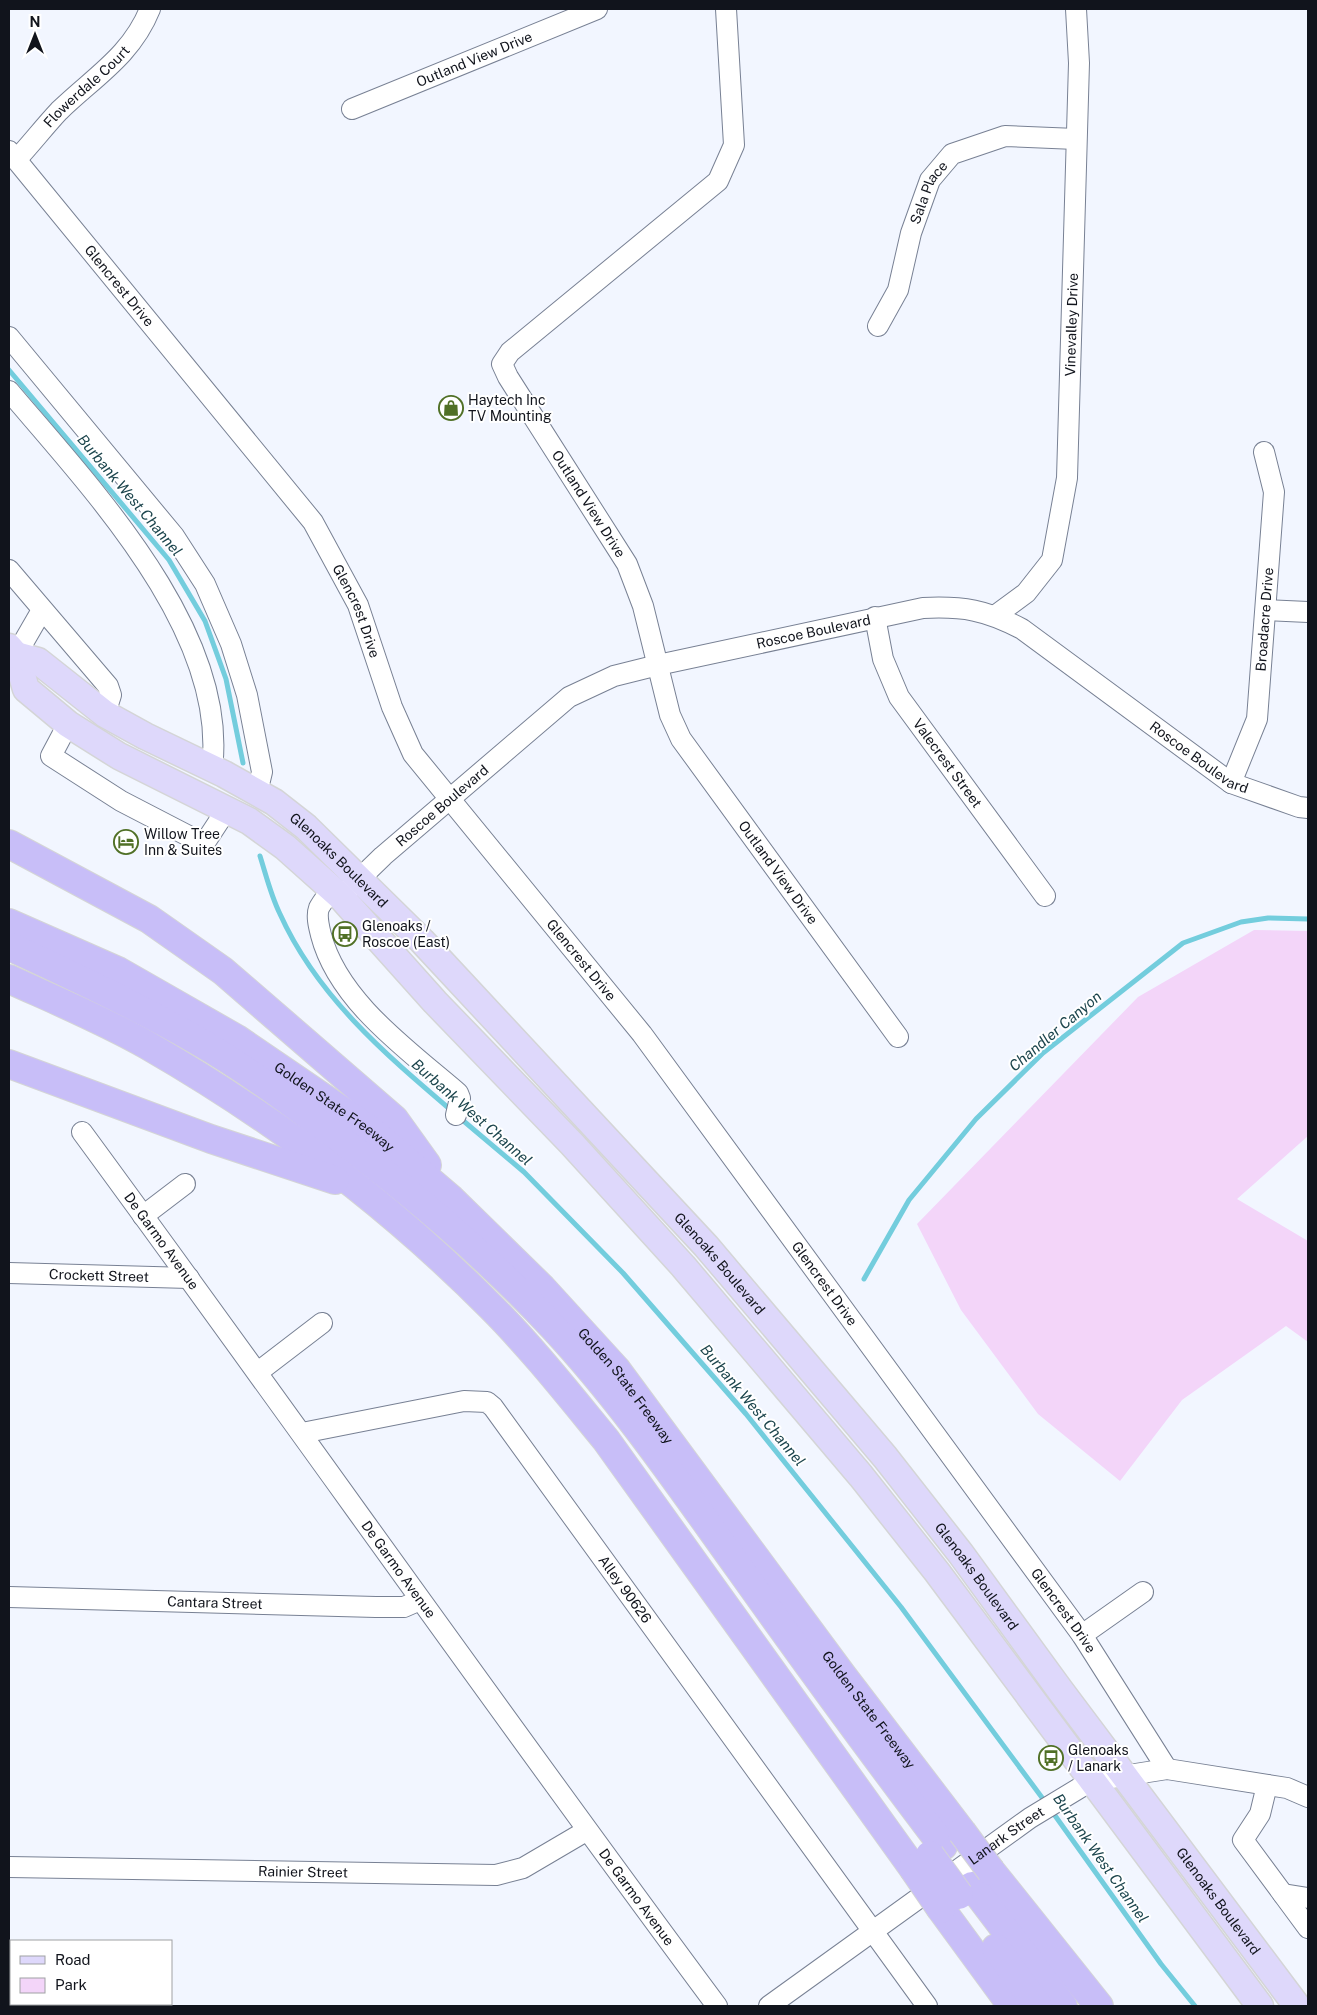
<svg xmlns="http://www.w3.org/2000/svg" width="1317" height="2015" viewBox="0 0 1317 2015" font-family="'Public Sans',sans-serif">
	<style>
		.green { fill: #f3d5f9 }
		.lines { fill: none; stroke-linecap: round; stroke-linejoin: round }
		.stream { stroke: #73cddd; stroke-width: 5 }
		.minor-casing { stroke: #788194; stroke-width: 22 }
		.major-casing { stroke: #d4d5d6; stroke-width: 29 }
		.highway-casing { stroke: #d4d5d6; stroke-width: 30 }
		.minor { stroke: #fff; stroke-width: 20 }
		.major { stroke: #ded8fb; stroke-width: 26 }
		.highway { stroke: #c8bef8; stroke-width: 28 }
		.highway-bridge-casing { stroke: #d4d5d6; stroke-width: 30; stroke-linecap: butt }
		.highway-bridge { stroke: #c8bef8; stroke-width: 28 }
		.labels { text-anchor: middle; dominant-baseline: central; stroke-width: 4; stroke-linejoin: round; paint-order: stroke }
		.street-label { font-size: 14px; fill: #11141c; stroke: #fff }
		.poi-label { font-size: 14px; fill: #11141c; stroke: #fff; text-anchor: start }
		.water-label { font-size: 15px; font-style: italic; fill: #1c454d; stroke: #fff }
	</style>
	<rect width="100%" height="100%" fill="#f2f6ff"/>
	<path class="green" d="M1254,930L1308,931V1136L1237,1199L1308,1241V1342L1286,1326L1182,1400L1120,1481L1038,1414L961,1310L917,1224L1138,997Z"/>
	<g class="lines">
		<path class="stream" d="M9,370L169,560L205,621L226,679L243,763
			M260,856C266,875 271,896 280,914C317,996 384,1053 452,1111
			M460,1118L524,1172L623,1273L746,1414L901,1607L1046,1803
			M864,1279L909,1200L976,1119L1043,1053L1183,943L1241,922L1268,918L1308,919
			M1051,1810L1161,1964L1195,2006"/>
		<defs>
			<g id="minor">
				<path id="s1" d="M726,9L734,145L718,181L510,352L502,364L508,377L627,564L643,606L670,715L681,739L898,1037"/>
				<path id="s2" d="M352,109L597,9"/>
				<path id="s3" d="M9,151L313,522L358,605L392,707L413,754L642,1034L1082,1635L1167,1769"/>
				<path id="s4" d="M16,160C31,144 44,127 59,111C94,77 131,56 150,9"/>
				<path id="s5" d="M878,326L898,290L911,233L930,180L952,154L1005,136L1076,139"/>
				<path d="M9,337L174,536L205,584L231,644L247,695L262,772L257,793"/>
				<path d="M9,391C91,488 229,632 212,768"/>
				<path d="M9,570L108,686L111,695L105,714"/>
				<path d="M1266,610L1308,612"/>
				<path id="s6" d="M996,615L1026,593L1052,560L1067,478L1079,63L1076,9"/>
				<path id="s7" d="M875,617L883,659L899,697L1045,896"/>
				<path d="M16,655L42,610"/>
				<path d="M68,724L51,756L121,801L204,844L227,809"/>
				<path id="s8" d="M1231,783L1257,719L1274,492L1264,452"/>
				<path d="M332,889C328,895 322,902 319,908C316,916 319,927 321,935C338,1001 408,1050 458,1093L460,1098L456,1115"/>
				<path id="s9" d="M349,889L383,856L569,697L614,676L658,665L923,608C963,606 986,610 1022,629L1231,783L1299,807L1308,808"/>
				<path id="s10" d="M82,1132C295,1422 502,1717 717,2006"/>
				<path d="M143,1216L185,1184"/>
				<path id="s11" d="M9,1273L189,1278"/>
				<path d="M258,1372L322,1323"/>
				<path id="s12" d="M302,1433L464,1401L487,1402L493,1407L927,2006"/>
				<path id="s13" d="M9,1597L376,1607H404L420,1600"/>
				<path d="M1082,1635L1143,1592"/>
				<path d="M1267,1785L1260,1814L1243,1840L1308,1928"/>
				<path id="s14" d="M9,1867L496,1875L523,1868L586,1831"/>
				<path d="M1283,1894L1308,1898"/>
				<path id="s15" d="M769,2006L1030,1818L1091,1781L1167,1769L1287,1788L1308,1797"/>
			</g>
			<g id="major">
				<path d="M9,647L16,655L26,689L68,724L119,756L249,821L285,847L341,897L435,1002L572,1144L683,1266L861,1476L937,1572L1260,2006"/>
				<path id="s16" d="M16,655L38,661L105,714L145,736L224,774L274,802L306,827L422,941L706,1246L885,1457L961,1554L1060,1690L1297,2006"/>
			</g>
			<g id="highway">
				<path d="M9,844L149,919L223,971L394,1119L427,1165"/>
				<path id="s17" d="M9,923L118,971L237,1039L369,1129L451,1199L542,1288L616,1369L842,1675L962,1832"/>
				<path d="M9,946C73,976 137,1006 198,1041C240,1065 280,1094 318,1123C402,1184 482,1251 553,1327C622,1401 680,1486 739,1568C806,1662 873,1754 943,1846"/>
				<path d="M9,979C55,1000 103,1020 147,1045C272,1117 390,1205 491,1307C532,1348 569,1395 606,1440L913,1868"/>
				<path d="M9,1064L211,1139L335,1180"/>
				<path d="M991,1871L1099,2006"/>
				<path d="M972,1886L1063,2006"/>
				<path d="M941,1909L1012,2006"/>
				<path d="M996,1948L1038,2006"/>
			</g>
		</defs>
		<use href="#minor" class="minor-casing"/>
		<use href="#major" class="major-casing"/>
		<use href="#highway" class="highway-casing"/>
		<use href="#minor" class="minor"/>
		<use href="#major" class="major"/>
		<use href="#highway" class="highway"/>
		<defs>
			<path id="highway-bridge" d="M962,1832L991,1871
				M930,1855L959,1895
				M913,1868L941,1909"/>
		</defs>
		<use href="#highway-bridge" class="highway-bridge-casing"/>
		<use href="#highway-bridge" class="highway-bridge"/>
	</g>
	<defs>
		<symbol id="shop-ring" viewBox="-11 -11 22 22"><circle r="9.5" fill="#fff" stroke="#507026" stroke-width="1.5"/><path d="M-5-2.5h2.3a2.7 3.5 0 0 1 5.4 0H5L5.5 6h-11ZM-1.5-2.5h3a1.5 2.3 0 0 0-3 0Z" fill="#507026"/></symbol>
		<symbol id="hotel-ring" viewBox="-11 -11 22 22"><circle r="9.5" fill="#fff" stroke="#507026" stroke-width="1.5"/><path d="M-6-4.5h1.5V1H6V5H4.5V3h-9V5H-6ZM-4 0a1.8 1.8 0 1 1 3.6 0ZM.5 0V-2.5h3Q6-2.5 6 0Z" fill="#507026"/></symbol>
		<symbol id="bus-ring" viewBox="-11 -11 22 22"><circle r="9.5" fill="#fff" stroke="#507026" stroke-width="1.5"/><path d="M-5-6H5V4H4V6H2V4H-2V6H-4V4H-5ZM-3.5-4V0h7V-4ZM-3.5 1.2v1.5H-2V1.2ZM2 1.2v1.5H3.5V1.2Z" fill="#507026"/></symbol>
	</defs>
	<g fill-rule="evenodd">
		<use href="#shop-ring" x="437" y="394" width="28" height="28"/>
		<use href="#hotel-ring" x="112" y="828" width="28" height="28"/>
		<use href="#bus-ring" x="331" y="920" width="28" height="28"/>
		<use href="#bus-ring" x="1037" y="1744" width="28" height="28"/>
	</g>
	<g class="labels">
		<g class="street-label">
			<text stroke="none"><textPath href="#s2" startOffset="132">Outland View Drive</textPath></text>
			<text stroke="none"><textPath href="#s4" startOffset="102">Flowerdale Court</textPath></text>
			<text stroke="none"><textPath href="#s5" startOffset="144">Sala Place</textPath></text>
			<text stroke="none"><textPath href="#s3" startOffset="174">Glencrest Drive</textPath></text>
			<text stroke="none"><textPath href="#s6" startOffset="316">Vinevalley Drive</textPath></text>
			<text stroke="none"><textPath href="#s1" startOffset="624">Outland View Drive</textPath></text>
			<text stroke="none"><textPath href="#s3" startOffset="579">Glencrest Drive</textPath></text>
			<text stroke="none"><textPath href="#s8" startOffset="169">Broadacre Drive</textPath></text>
			<text stroke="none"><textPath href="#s9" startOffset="546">Roscoe Boulevard</textPath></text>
			<text stroke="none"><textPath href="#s9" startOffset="980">Roscoe Boulevard</textPath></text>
			<text stroke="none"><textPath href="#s7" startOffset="166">Valecrest Street</textPath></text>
			<text stroke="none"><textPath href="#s9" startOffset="125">Roscoe Boulevard</textPath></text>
			<text stroke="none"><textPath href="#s16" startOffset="386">Glenoaks Boulevard</textPath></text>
			<text stroke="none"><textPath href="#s1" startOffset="1044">Outland View Drive</textPath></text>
			<text stroke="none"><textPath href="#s3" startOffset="999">Glencrest Drive</textPath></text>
			<text stroke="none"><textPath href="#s17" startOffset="375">Golden State Freeway</textPath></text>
			<text stroke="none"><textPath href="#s10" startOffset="135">De Garmo Avenue</textPath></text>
			<text stroke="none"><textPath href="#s16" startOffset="941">Glenoaks Boulevard</textPath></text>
			<text stroke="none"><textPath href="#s11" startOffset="90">Crockett Street</textPath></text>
			<text stroke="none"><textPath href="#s3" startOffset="1404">Glencrest Drive</textPath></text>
			<text stroke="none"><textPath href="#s17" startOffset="780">Golden State Freeway</textPath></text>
			<text stroke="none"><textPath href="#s10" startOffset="540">De Garmo Avenue</textPath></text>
			<text stroke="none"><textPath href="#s16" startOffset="1346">Glenoaks Boulevard</textPath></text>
			<text stroke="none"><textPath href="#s12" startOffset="421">Alley 90626</textPath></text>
			<text stroke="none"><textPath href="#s13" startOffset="206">Cantara Street</textPath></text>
			<text stroke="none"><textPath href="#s3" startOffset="1809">Glencrest Drive</textPath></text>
			<text stroke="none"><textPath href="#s17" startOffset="1185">Golden State Freeway</textPath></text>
			<text stroke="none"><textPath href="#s15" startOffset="292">Lanark Street</textPath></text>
			<text stroke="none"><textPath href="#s14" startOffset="294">Rainier Street</textPath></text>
			<text stroke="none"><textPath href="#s10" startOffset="945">De Garmo Avenue</textPath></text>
			<text stroke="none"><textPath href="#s16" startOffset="1751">Glenoaks Boulevard</textPath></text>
		</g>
		<g class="poi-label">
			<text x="468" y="400">Haytech Inc<tspan x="468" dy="16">TV Mounting</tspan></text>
			<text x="144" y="834">Willow Tree<tspan x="144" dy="16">Inn &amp; Suites</tspan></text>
			<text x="362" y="926">Glenoaks /<tspan x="362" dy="16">Roscoe (East)</tspan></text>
			<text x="1068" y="1750">Glenoaks<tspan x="1068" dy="16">/ Lanark</tspan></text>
		</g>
		<g class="water-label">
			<text transform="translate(130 495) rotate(50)">Burbank West Channel</text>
			<text transform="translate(1055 1031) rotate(-40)">Chandler Canyon</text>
			<text transform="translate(472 1112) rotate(41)">Burbank West Channel</text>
			<text transform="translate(753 1405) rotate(50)">Burbank West Channel</text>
			<text transform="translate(1101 1858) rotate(55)">Burbank West Channel</text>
		</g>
	</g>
	<rect width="1317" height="2015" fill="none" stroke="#11141c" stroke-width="20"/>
	<rect x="10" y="1940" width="162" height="65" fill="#ffffff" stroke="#a0a1a4"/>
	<rect x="20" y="1956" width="25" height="8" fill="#ded8fb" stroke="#a0a1a4"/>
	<text x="55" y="1965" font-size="15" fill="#11141c">Road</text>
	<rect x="20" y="1978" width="25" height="15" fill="#f3d5f9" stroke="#a0a1a4"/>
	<text x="55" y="1990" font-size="15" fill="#11141c">Park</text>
	<g transform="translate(35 35)" stroke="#ffffff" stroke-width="4" paint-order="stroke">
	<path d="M0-4L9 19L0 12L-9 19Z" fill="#11141c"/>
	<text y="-8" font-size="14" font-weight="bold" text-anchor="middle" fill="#11141c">N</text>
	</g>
</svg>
